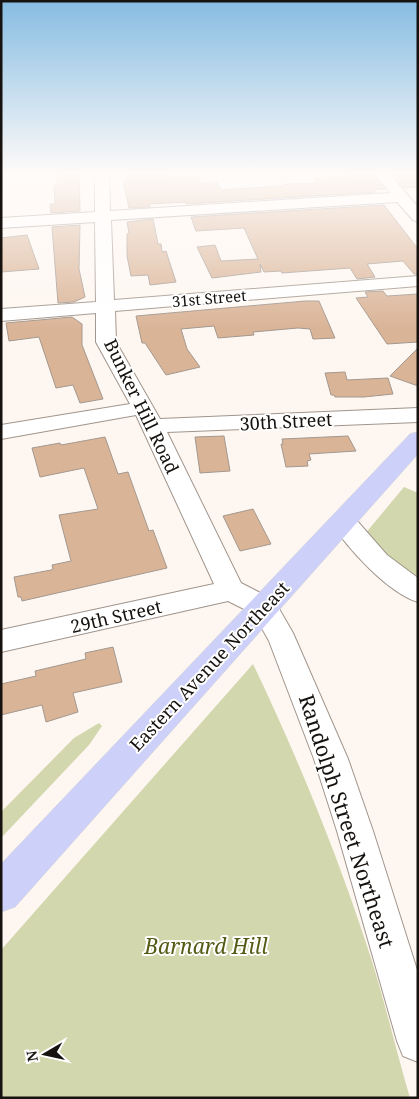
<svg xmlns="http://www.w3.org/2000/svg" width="419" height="1099" viewBox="0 0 419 1099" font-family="'Noto Serif',serif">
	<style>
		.green { fill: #d2d7ae }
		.building { fill: #dab497; stroke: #a3988f }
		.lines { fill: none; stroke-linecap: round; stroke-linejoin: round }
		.minor-casing { stroke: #a0958c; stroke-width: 2 }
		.major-casing { stroke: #d5d4d4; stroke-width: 1 }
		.minor { fill: #fff; fill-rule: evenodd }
		.major { fill: #cdd1f9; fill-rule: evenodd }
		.labels { text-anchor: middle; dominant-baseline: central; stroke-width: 4; stroke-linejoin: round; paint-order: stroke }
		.far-street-label { font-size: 15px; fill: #16120f; stroke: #fff }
		.street-label { font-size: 18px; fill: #16120f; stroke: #fff }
		.near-street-label { font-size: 21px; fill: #16120f; stroke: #fff }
		.near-park-label { font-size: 21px; font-style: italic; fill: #555a15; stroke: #fff }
	</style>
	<rect width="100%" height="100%" fill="#fef7f1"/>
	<path class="green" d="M404,487L418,493V583L364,535Z
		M253,664C298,758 338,856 370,955C385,1002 396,1050 410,1098H1V950Z
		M99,723L102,726L89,745L1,838V812L74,738Z"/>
	<path class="building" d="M59,174H79L80,211L51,213L50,204H55L54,185H57V177H59Z
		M125,174H171L173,177L199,176L201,183L217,182L221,190L281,186L286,184L316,183L314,178L373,174L385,189L373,190L375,192L186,204V202L150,204V207L129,208L123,181H126Z
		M391,174H418V187L404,188Z
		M384,205L418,249V274H414L403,261L367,264L375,277L357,279L350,268L282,273L281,271L264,272L260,264L261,272L212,278L197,247L215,245L221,261L258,259L244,228L196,231L191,217Z
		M153,219L158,244H161L162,252L166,251L176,282L150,285L148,275L131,276L127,256V234L129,233L127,222Z
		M80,225L79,269L85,297L74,302L58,303L52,227Z
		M27,235L39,269L1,272V238Z
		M383,291L387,296L418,294V342L387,344L356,298L368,297L365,292Z
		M305,301H319L335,338L313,339L310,329L298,328L253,332L254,335L218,338L214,326L181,329L187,349L200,367L166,375L145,343H142L136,316Z
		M72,317L82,324V345L103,399L80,403L73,385L56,388L39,337L9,341L6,323Z
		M418,348V386L390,376Z
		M345,372L347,380L388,378L393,394L364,397H335L334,395H331L325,373Z
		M224,436L230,471L200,473L195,437Z
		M348,436L356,451L309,454L311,460L307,461L308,466L286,467L281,444H283L282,439Z
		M105,437L118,474L128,472L149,531L153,530L167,568L22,601L21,597H18L14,577L51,570L53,569L52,565L71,561L59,515L98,509L84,468L40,477L32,448L60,443L61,445Z
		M253,509L271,544L240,551L223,516Z
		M113,647L122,682L73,693L78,712L46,722L42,705L1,715V684L36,676L35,671L86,659L85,653Z"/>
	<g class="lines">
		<defs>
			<path id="minor" d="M95,174H109L110,211L390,193L375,174H389L418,207V222L413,220L397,202L111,220L114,300L418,276V286L115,311L116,342L160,419L418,408V422L167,432L241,583L274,600L293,633L348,759L373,831L418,973V1062L403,1056L397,1041L337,831L314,759L269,641L254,614L228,601L1,652V630L214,584L136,415L1,439V425L130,404L96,342V313L1,321V309L96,302L95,222L1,228V218L95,212Z
				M343,513L352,515L387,555L418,578V602C388,593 347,548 330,521L334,515Z"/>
			<path id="major" d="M418,432V454L15,907L1,912V864L410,434Z"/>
		</defs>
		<use href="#minor" class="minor-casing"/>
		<use href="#major" class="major-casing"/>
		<use href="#minor" class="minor"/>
		<use href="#major" class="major"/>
	</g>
	<linearGradient id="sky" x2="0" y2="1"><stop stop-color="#86bce2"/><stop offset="0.53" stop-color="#fffbf9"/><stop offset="1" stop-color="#fffbf9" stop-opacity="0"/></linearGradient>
	<rect width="419" height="328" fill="url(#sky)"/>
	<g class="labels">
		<g class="far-street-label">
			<text transform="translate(209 298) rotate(-5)">31st Street</text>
		</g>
		<g class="street-label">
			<text transform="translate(142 406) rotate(64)">Bunker Hill Road</text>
			<text transform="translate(286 421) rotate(-3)">30th Street</text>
			<text transform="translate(116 616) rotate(-13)">29th Street</text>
			<text transform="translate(209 666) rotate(-47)">Eastern Avenue Northeast</text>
		</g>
		<g class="near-street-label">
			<text transform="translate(347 821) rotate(72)">Randolph Street Northeast</text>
		</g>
		<g class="near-park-label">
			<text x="206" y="946">Barnard Hill</text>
		</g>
	</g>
	<rect width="419" height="1099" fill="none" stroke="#16120f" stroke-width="5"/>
	<g transform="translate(45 1054) rotate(261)" stroke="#ffffff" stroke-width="4" paint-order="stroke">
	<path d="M0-4L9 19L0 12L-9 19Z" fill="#16120f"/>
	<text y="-8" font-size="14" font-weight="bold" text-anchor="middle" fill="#16120f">N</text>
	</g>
</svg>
